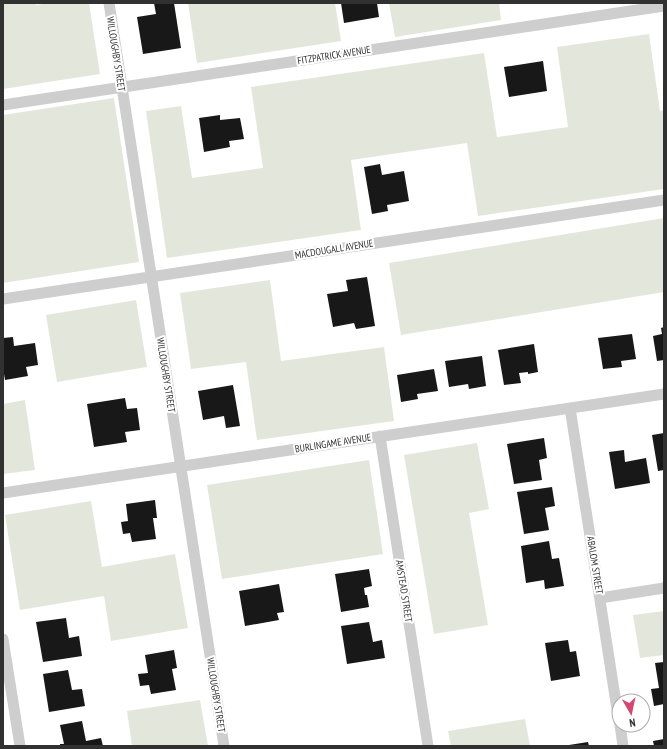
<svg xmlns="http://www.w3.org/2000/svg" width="667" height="749" viewBox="0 0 667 749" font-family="'PT Sans Narrow',sans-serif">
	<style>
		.green { fill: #e3e7db }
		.building { fill: #181818 }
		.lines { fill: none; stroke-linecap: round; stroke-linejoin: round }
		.minor { stroke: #cecece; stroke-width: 11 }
		.labels { text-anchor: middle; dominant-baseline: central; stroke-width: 4; stroke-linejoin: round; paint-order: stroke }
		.street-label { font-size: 10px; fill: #313131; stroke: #fff }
	</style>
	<rect width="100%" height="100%" fill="#fff"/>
	<path class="green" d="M3,3H36V5L50,3H89L100,74L3,89Z
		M188,3H335L341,41L197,63Z
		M389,3H499L501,20L395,37Z
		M649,34L660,111L664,110V189L478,216L467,143L351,160L361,230L167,258L146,111L181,106L192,178L263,168L251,87L484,53L497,137L568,127L557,47Z
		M114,98L139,262L3,283V115Z
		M664,218V292L401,335L389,263Z
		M270,280L281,361L384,347L394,421L257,440L246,362L191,369L180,293Z
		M136,300L147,367L57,382L46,315Z
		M25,400L35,470L3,474V404Z
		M477,443L489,509L469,513L488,625L434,634L404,455Z
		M369,460L383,554L222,579L207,485Z
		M91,501L102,567L175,554L188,628L111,641L104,596L20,610L5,515Z
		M664,611V655L640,658L633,615Z
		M200,700L208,746H132L127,711Z
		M525,719L530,746H451L448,731Z"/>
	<path class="building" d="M154,3H174L181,48L143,54L137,17L156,14Z
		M341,3H377L379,17L344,23Z
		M543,61L547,91L509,97L504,67Z
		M220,115V120L240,118L244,139L229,141L230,147L204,152L199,118Z
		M380,164L382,175L404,171L409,201L387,205L388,211L372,214L364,167Z
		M367,277L375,326L356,329L354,323L333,327L327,294L348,291L346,280Z
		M664,327V360L657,361L653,336L662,334L661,328Z
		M632,334L636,359L621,361L622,367L603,369L598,338Z
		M13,337L14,346L35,343L38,365L26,367L28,376L5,380L3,368V338Z
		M534,344L538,372L528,374V372L519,373L521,383L504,385L498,350Z
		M482,356L486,386L469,389L468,384L449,387L445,361Z
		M434,369L438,391L417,394L418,399L401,402L397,375Z
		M233,385L240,426L226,428L224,416L203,420L198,391Z
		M125,398L127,409L137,408L140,430L125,432L127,442L94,447L87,404Z
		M664,433V470L658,471L652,435Z
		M544,438L547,458L539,460L542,480L514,484L507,444Z
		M624,450L625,462L646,458L650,483L615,489L609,452Z
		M552,487L555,506L545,508L549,530L524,534L517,492Z
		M155,500L157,518H153L156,539L132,542L130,533L123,534L121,522L128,521L126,504Z
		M549,541L552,559L559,558L564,586L545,589L544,580L526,583L521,546Z
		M369,569L372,586L364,588L365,595H367L369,607L341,612L335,574Z
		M279,584L284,612L277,613L279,620L245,626L239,591Z
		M66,618L69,638L79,636L82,656L43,662L36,622Z
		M369,622L373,642L382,640L385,658L347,664L341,626Z
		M568,640L570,652L576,651L580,676L551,681L545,643Z
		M174,650L177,668L172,669L176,690L151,694L149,685L140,686L138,674L148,673L145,655Z
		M664,662V704L654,706L651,689L659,688L655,663Z
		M68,670L72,690L82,689L85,706L49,712L43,674Z
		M82,721L86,741L101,738L103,746H60V744H64L60,725Z
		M664,739V746H654L653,741Z
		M588,742L589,746H569V745Z"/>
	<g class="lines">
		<path class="minor" d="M109,3L224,746
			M3,105L664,6
			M3,299L664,200
			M570,408L619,722
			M380,436L428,746
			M3,493L664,394
			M600,598L664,588
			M3,639L20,746
			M620,725L623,746"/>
	</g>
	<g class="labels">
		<g class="street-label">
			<text transform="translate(116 54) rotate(81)">WILLOUGHBY STREET</text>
			<text transform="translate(334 55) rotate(-9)">FITZPATRICK AVENUE</text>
			<text transform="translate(334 249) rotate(-9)">MACDOUGALL AVENUE</text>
			<text transform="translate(166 375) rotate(81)">WILLOUGHBY STREET</text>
			<text transform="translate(333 443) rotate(-9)">BURLINGAME AVENUE</text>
			<text transform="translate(595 565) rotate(81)">ABALOM STREET</text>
			<text transform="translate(404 591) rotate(81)">AMSTEAD STREET</text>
			<text transform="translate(216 695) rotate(81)">WILLOUGHBY STREET</text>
		</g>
	</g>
	<rect width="667" height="749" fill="none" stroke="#313131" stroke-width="8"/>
	<g transform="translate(631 713) rotate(171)"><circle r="19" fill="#ffffff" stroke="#adadad"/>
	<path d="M0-3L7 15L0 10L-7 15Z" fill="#d4476e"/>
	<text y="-6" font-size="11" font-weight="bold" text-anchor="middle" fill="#313131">N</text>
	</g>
</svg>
